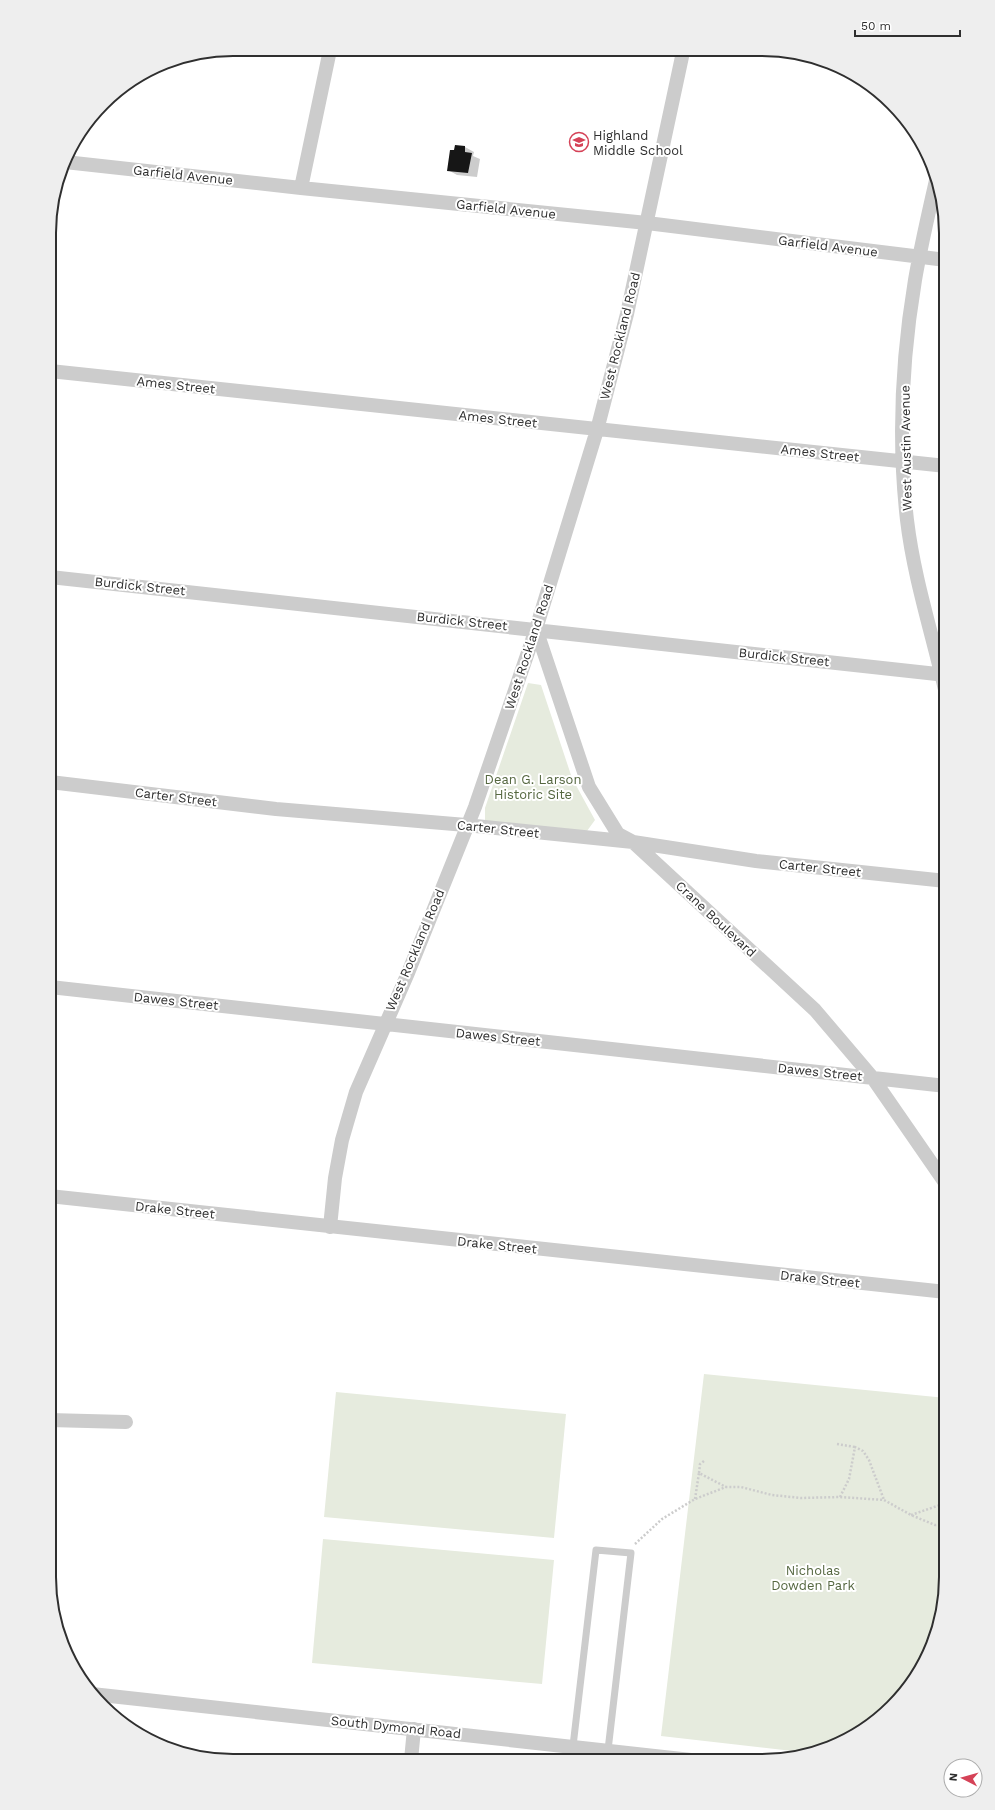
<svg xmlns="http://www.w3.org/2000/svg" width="995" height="1810" viewBox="0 0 995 1810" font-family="'Work Sans',sans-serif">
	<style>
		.green { fill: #e6ebde }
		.shadow { fill: #0003 }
		.building { fill: #161616 }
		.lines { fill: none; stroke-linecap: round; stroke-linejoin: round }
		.path { stroke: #ccc; stroke-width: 2.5; stroke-dasharray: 2 2; stroke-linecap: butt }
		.service { stroke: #ccc; stroke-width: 7 }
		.minor { stroke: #ccc; stroke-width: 14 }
		.labels { text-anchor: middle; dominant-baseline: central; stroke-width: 4; stroke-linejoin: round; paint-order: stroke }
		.poi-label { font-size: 13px; fill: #2f2f2f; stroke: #fff; text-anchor: start }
		.street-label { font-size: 13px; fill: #2f2f2f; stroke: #fff }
		.park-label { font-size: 13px; fill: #556740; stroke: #fff }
		.rim { fill: none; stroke: #2f2f2f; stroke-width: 2 }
	</style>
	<rect width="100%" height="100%" fill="#fff"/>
	<path class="green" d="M528,683L541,685L572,778L595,820L587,831L485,821V808Z
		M704,1374L946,1398V1590L936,1637L908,1689L874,1723L822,1751L810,1753L661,1736Z
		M336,1392L566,1414L554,1538L324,1517Z
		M323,1539L554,1560L542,1684L312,1663Z"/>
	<path class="shadow" d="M456,146L465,147L474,152L473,156L480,159L477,177L457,175L448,170Z"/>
	<path class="building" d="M455,145L465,146V152L472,153L468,173L447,171L450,150H454Z"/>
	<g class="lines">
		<path class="path" d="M837,1444L855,1447
			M699,1473L700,1464L704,1461
			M946,1473L942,1470L941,1465L946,1459
			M840,1497L849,1479L855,1447L863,1451L869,1460L884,1500
			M695,1499L699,1473L726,1487
			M911,1515L940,1505L946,1499
			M635,1544L662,1519L695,1499L726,1487H741L772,1495L801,1498L840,1497L884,1500L911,1515L935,1525L946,1524"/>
		<path class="service" d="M573,1746L596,1550L631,1553L608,1750"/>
		<path class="minor" d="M65,162L301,188L647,223L946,260
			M937,176C929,211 921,245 915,280C902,358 898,441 907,520C914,579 933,636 946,694
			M301,188L330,50
			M50,371L946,466
			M50,577L946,675
			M536,629L589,787L618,834L633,842L815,1010L872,1077L946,1184
			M50,782L276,809L466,825L633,842L756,861L946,881
			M50,987L946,1086
			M49,1196L946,1292
			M330,1227L335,1178L342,1140L356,1092L408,973L475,807L536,629L597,430L627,314L683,52
			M49,1420L126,1422
			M92,1694L700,1761
			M411,1760L414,1729"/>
	</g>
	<defs>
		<symbol id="school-ring" viewBox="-11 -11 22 22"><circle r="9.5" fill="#fff" stroke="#d54257" stroke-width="1.5"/><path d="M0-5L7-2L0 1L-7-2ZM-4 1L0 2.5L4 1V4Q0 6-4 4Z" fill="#d54257"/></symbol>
	</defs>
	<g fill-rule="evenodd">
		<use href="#school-ring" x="568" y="131" width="22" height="22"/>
	</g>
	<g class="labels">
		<g class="poi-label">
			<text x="593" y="135">Highland<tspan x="593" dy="15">Middle School</tspan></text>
		</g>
		<g class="street-label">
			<text transform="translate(183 175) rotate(6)">Garfield Avenue</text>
			<text transform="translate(506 209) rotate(6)">Garfield Avenue</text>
			<text transform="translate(828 246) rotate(7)">Garfield Avenue</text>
			<text transform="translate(620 336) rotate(-76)">West Rockland Road</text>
			<text transform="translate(176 385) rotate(6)">Ames Street</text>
			<text transform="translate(498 419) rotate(6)">Ames Street</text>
			<text transform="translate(906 448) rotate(-91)">West Austin Avenue</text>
			<text transform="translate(820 453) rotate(6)">Ames Street</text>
			<text transform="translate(140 586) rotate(6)">Burdick Street</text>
			<text transform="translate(462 621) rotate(6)">Burdick Street</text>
			<text transform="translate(529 647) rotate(-72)">West Rockland Road</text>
			<text transform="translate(784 657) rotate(6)">Burdick Street</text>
			<text transform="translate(176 797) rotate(7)">Carter Street</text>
			<text transform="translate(498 829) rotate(6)">Carter Street</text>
			<text transform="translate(820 868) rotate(6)">Carter Street</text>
			<text transform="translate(716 919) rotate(43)">Crane Boulevard</text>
			<text transform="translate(415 950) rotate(-67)">West Rockland Road</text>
			<text transform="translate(176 1001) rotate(6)">Dawes Street</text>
			<text transform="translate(498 1037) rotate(6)">Dawes Street</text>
			<text transform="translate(820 1072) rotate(6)">Dawes Street</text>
			<text transform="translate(175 1210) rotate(6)">Drake Street</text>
			<text transform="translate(497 1245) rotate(6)">Drake Street</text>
			<text transform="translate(820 1279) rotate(6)">Drake Street</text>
			<text transform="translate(396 1727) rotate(6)">South Dymond Road</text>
		</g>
		<g class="park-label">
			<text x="533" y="779">Dean G. Larson<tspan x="533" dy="15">Historic Site</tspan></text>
			<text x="813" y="1570">Nicholas<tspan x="813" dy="15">Dowden Park</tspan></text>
		</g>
	</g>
	<path d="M0 0H995V1810H0ZM233 56H762A177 177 0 0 1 939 233V1577A177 177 0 0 1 762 1754H233A177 177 0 0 1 56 1577V233A177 177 0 0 1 233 56Z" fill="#eee" fill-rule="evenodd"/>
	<path class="rim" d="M233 56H762A177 177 0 0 1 939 233V1577A177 177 0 0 1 762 1754H233A177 177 0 0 1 56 1577V233A177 177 0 0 1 233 56Z"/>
	<g transform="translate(963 1778) rotate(276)"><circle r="19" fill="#ffffff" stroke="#acacac"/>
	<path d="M0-3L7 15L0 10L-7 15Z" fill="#d54257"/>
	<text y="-6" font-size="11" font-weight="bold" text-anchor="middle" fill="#2f2f2f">N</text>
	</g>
	<path d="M855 30v6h105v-6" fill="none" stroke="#2f2f2f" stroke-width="2"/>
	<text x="861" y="30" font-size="12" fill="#2f2f2f" stroke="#ffffff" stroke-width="3" paint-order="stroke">50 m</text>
</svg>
